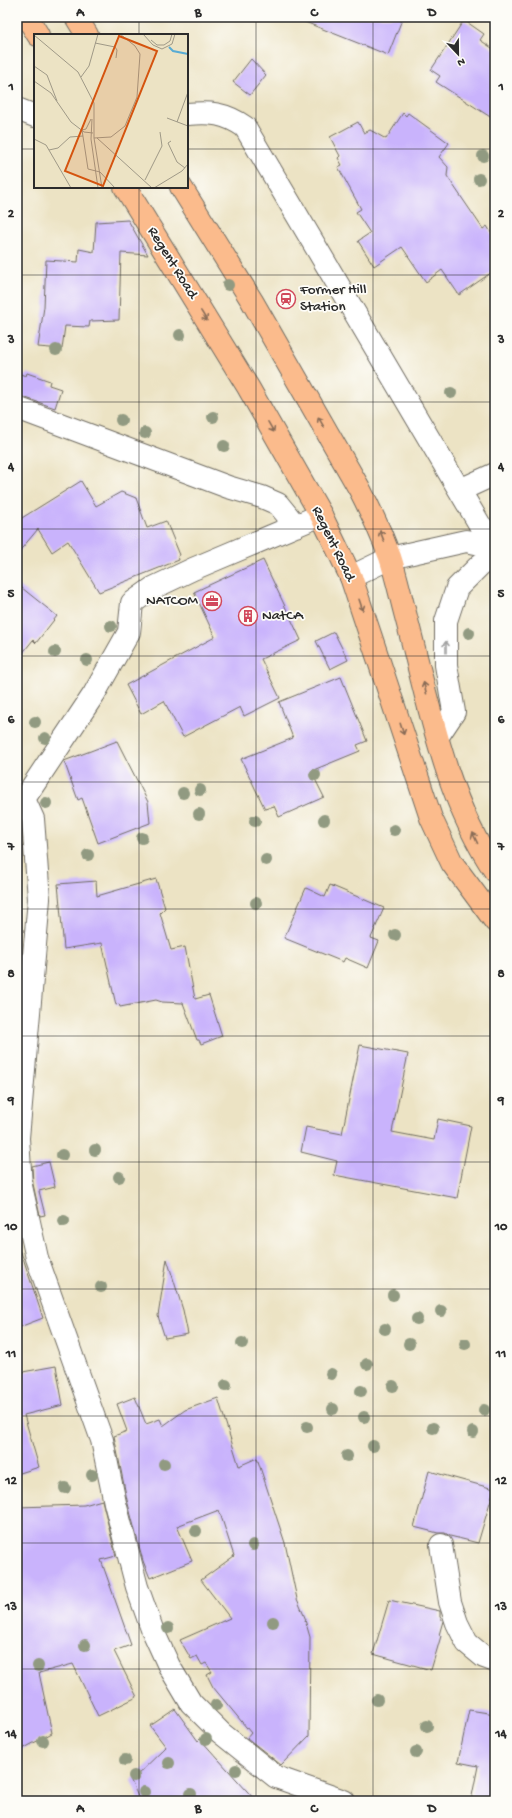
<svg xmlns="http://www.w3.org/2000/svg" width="512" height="1818" viewBox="0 0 512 1818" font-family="'Gochi Hand',sans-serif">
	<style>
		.building { fill: #c9b3fc }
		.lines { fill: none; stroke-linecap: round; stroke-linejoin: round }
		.street-casing { stroke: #6f6b61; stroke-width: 24 }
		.primary-casing { stroke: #6f6b61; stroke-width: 24 }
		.street { stroke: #fff; stroke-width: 22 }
		.primary { stroke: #fbbb8c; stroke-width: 22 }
		.tree { fill: #919a81 }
		.oneway { stroke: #896c57 }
		.oneway2 { stroke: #a0a0a0 }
		.grid { fill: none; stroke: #2b2b2b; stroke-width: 1; stroke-opacity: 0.55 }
		.labels { text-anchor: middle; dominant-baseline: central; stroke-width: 3.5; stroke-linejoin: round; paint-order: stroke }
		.street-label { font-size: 15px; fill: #2b2b2b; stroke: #fdfcf7 }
		.poi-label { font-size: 15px; fill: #2b2b2b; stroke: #fdfcf7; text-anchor: start }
		.inset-river { fill: none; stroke: #58acd4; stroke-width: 2 }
		.inset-road { fill: none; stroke: #9f9987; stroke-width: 1 }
		.view { fill: #d5540f; fill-opacity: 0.15; stroke: #d5540f; stroke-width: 2 }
		.inset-edge { fill: none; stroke: #2b2b2b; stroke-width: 2 }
		.neatline { fill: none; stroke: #2b2b2b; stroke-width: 1.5 }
		.grid-label { font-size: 13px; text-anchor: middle; font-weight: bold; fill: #2b2b2b }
	</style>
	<rect width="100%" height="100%" fill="#fdfcf7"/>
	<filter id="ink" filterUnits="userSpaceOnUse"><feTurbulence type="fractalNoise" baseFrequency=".025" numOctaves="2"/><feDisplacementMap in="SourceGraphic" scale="8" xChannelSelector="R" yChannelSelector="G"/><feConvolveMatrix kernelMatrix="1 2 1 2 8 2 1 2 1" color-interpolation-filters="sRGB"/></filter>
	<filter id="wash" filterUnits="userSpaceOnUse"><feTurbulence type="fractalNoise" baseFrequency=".012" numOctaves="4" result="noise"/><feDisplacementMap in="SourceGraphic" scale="16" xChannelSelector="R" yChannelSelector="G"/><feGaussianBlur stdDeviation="0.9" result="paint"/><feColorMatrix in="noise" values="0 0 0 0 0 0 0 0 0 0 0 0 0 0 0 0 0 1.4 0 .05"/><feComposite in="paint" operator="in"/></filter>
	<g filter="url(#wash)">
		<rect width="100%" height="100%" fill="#ece3c4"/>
		<g id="blocks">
			<path class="building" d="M295,17H403L388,55L295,18Z
				M464,20L484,34L480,40L495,50V120L436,82L440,76L431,70Z
				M251,59L266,75L250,95L233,82Z
				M403,113L406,116L408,113L449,143L439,157L448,167L447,176L483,229L487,226L495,239V270L459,295L442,270L426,282L402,247L374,266L358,241L370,233L356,212L361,209L338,167L342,165L338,158L340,156L330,137L358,122L364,133L370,130L386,139Z
				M128,220L148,255L121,253L119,320L90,321L89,327L65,326L62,349L38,347L44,307L46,260L78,262L79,249L94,252L96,222Z
				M17,373L26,376L27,373L50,381L49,385L61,389L55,408L17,395Z
				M81,481L96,506L121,492L136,498L147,528L166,521L180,555L178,556L179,560L99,592L68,541L52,552L38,529L17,554V521Z
				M263,560L301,640L261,659L280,698L244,716L240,707L183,737L164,701L141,714L126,685L215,637L194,592Z
				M17,584L57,616L36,643L33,640L17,660Z
				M334,632L348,660L330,669L316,641Z
				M341,677L367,741L357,745L360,751L311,771L324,797L279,817L274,806L265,809L241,759L293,738L279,702Z
				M117,741L148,802L150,823L98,843L82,798L78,800L64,761Z
				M156,879L165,908L160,913L171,950L185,947L195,999L209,995L222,1036L201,1044L199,1040H197L183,1003L162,1002L156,1000L120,1007L119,1004L116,1005L102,943L64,949L58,884L96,881L97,896Z
				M330,885L384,908L371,938L379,941L368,968L345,958L343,962L284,938L306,888L325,897Z
				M360,1045L408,1054L392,1132L434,1140L438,1119L471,1126L457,1198L334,1175L337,1161L301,1152L306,1127L342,1134Z
				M49,1162L55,1187L39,1191L45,1215L40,1216L33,1184L32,1166Z
				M21,1252L43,1318L17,1328V1253Z
				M167,1259L183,1310L188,1334L165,1338L158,1316Z
				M56,1366L63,1405L24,1415L39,1467L17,1474V1373Z
				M135,1397L146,1424L160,1419L163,1426L185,1410L218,1398L239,1466L257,1458L285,1543L297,1599L306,1620H305L310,1637L309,1736L281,1765L247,1738L251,1733L213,1687L207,1675L212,1672L206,1663L202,1665L197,1656L191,1659L180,1640L230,1618L201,1580L234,1556L219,1510L177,1526L192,1561L150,1578L143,1561L127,1500L114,1436L127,1431L117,1404Z
				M429,1471L494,1489L478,1543L450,1536L445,1533H438L414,1527Z
				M102,1500L116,1556L101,1560L131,1645L114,1651L137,1697L98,1716L73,1664L39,1673L52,1733L17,1752V1507L84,1505Z
				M389,1600L440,1611V1617L443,1621L439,1635L441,1636L431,1670L373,1654Z
				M175,1709L198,1741L200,1739L256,1801H140L131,1781L166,1747L150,1726Z
				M469,1710L495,1714V1801H471L478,1766L458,1762Z"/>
		</g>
	</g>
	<g filter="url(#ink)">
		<use href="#blocks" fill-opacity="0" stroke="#6f6b61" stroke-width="1"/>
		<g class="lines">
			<defs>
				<path id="street" d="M17,109L35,116
					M187,114C211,112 225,113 245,127L480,525L495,540
					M17,408L228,487L262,497L278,504L296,526
					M460,490L495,474
					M321,515L193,569L153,588L132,603L129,632L94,694L24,799L33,819L39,899L18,1138L21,1186L37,1258L102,1440L115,1503L137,1587L152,1629L169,1666L191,1703L221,1733L276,1777L344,1801
					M351,577L390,558L466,541L495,547
					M438,736L454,712L446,665V621L457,588L480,565L495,555
					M441,1545L450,1602L457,1623L467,1643L484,1657L495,1661"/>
				<path id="primary" d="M27,17L38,35
					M76,17L87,35
					M125,187L248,387L321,515L351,577L431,818L452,863L495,921
					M181,187L252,301L359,488C371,511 381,533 390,557C396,575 400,594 405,613C428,699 444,796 495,871"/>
			</defs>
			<use href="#street" class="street-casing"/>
			<use href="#primary" class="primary-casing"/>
			<use href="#street" class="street"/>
			<use href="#primary" class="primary"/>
		</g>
		<g class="tree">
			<circle cx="483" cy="156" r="6"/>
			<circle cx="479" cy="179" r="6"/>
			<circle cx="228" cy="285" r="6"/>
			<circle cx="180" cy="335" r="6"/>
			<circle cx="56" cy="350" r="6"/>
			<circle cx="451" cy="393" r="6"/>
			<circle cx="213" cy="417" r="6"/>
			<circle cx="121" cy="420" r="6"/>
			<circle cx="145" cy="433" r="6"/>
			<circle cx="224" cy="446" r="6"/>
			<circle cx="111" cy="626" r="6"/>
			<circle cx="469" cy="633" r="6"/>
			<circle cx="55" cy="652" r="6"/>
			<circle cx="87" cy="660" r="6"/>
			<circle cx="35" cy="722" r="6"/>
			<circle cx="45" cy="738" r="6"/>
			<circle cx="315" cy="775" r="6"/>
			<circle cx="200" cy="790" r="6"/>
			<circle cx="183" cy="793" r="6"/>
			<circle cx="46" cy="803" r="6"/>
			<circle cx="199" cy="814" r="6"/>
			<circle cx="324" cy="820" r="6"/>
			<circle cx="255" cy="821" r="6"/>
			<circle cx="394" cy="830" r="6"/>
			<circle cx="142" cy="838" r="6"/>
			<circle cx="88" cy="855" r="6"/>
			<circle cx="266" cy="860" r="6"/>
			<circle cx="256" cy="903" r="6"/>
			<circle cx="395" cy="935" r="6"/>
			<circle cx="95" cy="1150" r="6"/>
			<circle cx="62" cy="1155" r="6"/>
			<circle cx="119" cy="1177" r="6"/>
			<circle cx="64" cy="1221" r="6"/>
			<circle cx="101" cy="1287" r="6"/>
			<circle cx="393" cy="1295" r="6"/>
			<circle cx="441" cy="1311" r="6"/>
			<circle cx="417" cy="1319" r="6"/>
			<circle cx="385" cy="1329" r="6"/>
			<circle cx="242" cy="1343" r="6"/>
			<circle cx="409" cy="1344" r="6"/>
			<circle cx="465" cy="1344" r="6"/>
			<circle cx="367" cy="1364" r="6"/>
			<circle cx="331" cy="1374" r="6"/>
			<circle cx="226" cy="1385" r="6"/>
			<circle cx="393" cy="1386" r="6"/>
			<circle cx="361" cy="1391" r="6"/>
			<circle cx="333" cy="1409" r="6"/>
			<circle cx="484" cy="1410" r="6"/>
			<circle cx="364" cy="1417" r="6"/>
			<circle cx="307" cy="1427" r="6"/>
			<circle cx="433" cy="1428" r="6"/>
			<circle cx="473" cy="1432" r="6"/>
			<circle cx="373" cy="1446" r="6"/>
			<circle cx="347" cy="1456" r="6"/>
			<circle cx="164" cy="1464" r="6"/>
			<circle cx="92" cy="1475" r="6"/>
			<circle cx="65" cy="1488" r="6"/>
			<circle cx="196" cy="1531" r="6"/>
			<circle cx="253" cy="1545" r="6"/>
			<circle cx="273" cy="1622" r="6"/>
			<circle cx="168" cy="1628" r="6"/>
			<circle cx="85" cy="1645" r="6"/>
			<circle cx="38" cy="1666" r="6"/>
			<circle cx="377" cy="1700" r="6"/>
			<circle cx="216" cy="1705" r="6"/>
			<circle cx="427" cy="1726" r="6"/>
			<circle cx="206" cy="1739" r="6"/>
			<circle cx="43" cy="1741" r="6"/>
			<circle cx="416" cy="1752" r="6"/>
			<circle cx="125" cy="1760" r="6"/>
			<circle cx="169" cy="1763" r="6"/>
			<circle cx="236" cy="1770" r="6"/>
			<circle cx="134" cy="1776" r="6"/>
			<circle cx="144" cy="1792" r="6"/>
			<circle cx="191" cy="1794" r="6"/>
		</g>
		<defs><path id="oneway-shaft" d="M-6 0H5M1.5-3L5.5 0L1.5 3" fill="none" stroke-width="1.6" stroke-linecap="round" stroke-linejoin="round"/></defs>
		<g class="oneway">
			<use href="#oneway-shaft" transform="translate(204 316) rotate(58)"/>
			<use href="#oneway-shaft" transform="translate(321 422) rotate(-120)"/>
			<use href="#oneway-shaft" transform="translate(271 427) rotate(60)"/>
			<use href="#oneway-shaft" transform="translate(382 536) rotate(-111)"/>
			<use href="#oneway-shaft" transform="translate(361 605) rotate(71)"/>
			<use href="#oneway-shaft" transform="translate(425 688) rotate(-105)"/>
			<use href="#oneway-shaft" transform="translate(402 729) rotate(72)"/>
			<use href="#oneway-shaft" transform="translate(475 838) rotate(-115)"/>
		</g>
		<use class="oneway2" href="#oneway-shaft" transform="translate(446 647) rotate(-90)"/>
	</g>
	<path class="grid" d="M139,17V35M256,17V1801M373,17V1801M17,149H35M187,149H495M139,187V1801M17,275H495M17,402H495M17,529H495M17,656H495M17,782H495M17,909H495M17,1036H495M17,1162H495M17,1289H495M17,1416H495M17,1543H495M17,1669H495"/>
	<defs>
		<symbol id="station-ring" viewBox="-11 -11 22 22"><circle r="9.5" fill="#fdfcf7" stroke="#d1495b" stroke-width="1.5"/><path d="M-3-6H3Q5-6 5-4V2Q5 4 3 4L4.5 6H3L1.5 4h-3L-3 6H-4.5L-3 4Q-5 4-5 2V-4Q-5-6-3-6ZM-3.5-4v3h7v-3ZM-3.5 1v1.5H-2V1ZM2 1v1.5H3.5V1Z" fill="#d1495b"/></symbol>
		<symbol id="office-ring" viewBox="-11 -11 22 22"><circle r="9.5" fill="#fdfcf7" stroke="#d1495b" stroke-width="1.5"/><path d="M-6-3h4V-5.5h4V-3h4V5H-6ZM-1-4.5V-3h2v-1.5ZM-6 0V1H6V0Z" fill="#d1495b"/></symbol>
		<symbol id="building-ring" viewBox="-11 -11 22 22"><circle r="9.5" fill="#fdfcf7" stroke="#d1495b" stroke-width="1.5"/><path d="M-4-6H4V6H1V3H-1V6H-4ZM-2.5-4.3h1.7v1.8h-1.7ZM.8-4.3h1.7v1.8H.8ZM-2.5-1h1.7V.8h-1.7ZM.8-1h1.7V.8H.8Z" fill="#d1495b"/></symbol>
	</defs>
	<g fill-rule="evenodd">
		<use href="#station-ring" x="275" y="288" width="22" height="22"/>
		<use href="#office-ring" x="201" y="590" width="22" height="22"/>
		<use href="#building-ring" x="237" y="605" width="22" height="22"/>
	</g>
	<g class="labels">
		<g class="street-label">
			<text transform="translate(172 263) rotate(58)">Regent Road</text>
			<text transform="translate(333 544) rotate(64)">Regent Road</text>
		</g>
		<g class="poi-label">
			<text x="300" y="290">Former Hill<tspan x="300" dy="17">Station</tspan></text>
			<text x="198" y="601" text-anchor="end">NATCOM</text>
			<text x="262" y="616">NatCA</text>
		</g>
	</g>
	<g transform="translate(34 34)">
		<rect width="154" height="154" fill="#ece3c4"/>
		<path class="inset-river" d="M135,13L139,17L154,20"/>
		<path class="inset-road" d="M109,0L119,11L128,15L138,10L141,0M0,1L44,38L60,69V104L68,154M117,6L123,11H130L136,7L138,0M61,9L81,13L83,16L82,24M0,32L13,41L23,67M47,43L55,32L64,0M0,47L17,59L37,88L50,98L59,99M133,84L154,92M58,85L57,105L64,154M143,88L154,58M48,96L54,135L66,138L81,154M48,96L52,95L57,85M60,104L77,103L91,92L103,63L106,20L101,12L86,0M63,104L118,154M0,105L12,111L37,154M137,107L134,109L143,128L151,134M15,116L24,114L36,103L49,102M111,146L128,112L126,98M120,154L148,137L154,130"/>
		<path class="view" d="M85,2L123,17L69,152L31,137Z"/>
		<rect width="154" height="154" class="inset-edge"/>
	</g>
	<rect width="512" height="1818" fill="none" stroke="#fdfcf7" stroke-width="44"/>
	<g transform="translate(458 54) rotate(158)" stroke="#fdfcf7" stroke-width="3" paint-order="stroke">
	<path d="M0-3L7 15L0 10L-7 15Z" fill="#2b2b2b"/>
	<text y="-6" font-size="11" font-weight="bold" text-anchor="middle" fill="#2b2b2b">N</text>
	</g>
	<rect x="22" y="22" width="468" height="1774" class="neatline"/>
	<g class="grid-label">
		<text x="80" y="16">A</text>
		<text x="198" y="16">B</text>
		<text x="314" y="16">C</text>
		<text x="432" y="16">D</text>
		<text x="11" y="90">1</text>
		<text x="501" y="90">1</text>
		<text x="11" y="217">2</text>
		<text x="501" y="217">2</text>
		<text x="11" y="343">3</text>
		<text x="501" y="343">3</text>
		<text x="11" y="470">4</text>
		<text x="501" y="470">4</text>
		<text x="11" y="597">5</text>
		<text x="501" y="597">5</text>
		<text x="11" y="723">6</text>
		<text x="501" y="723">6</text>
		<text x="11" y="850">7</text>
		<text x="501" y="850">7</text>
		<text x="11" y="977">8</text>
		<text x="501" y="977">8</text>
		<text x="11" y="1104">9</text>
		<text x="501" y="1104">9</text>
		<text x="11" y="1230">10</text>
		<text x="501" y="1230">10</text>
		<text x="11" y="1357">11</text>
		<text x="501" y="1357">11</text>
		<text x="11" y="1484">12</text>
		<text x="501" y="1484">12</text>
		<text x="11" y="1610">13</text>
		<text x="501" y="1610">13</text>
		<text x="11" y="1737">14</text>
		<text x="501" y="1737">14</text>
		<text x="80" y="1812">A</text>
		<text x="198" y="1812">B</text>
		<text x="314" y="1812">C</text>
		<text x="432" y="1812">D</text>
	</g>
</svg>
